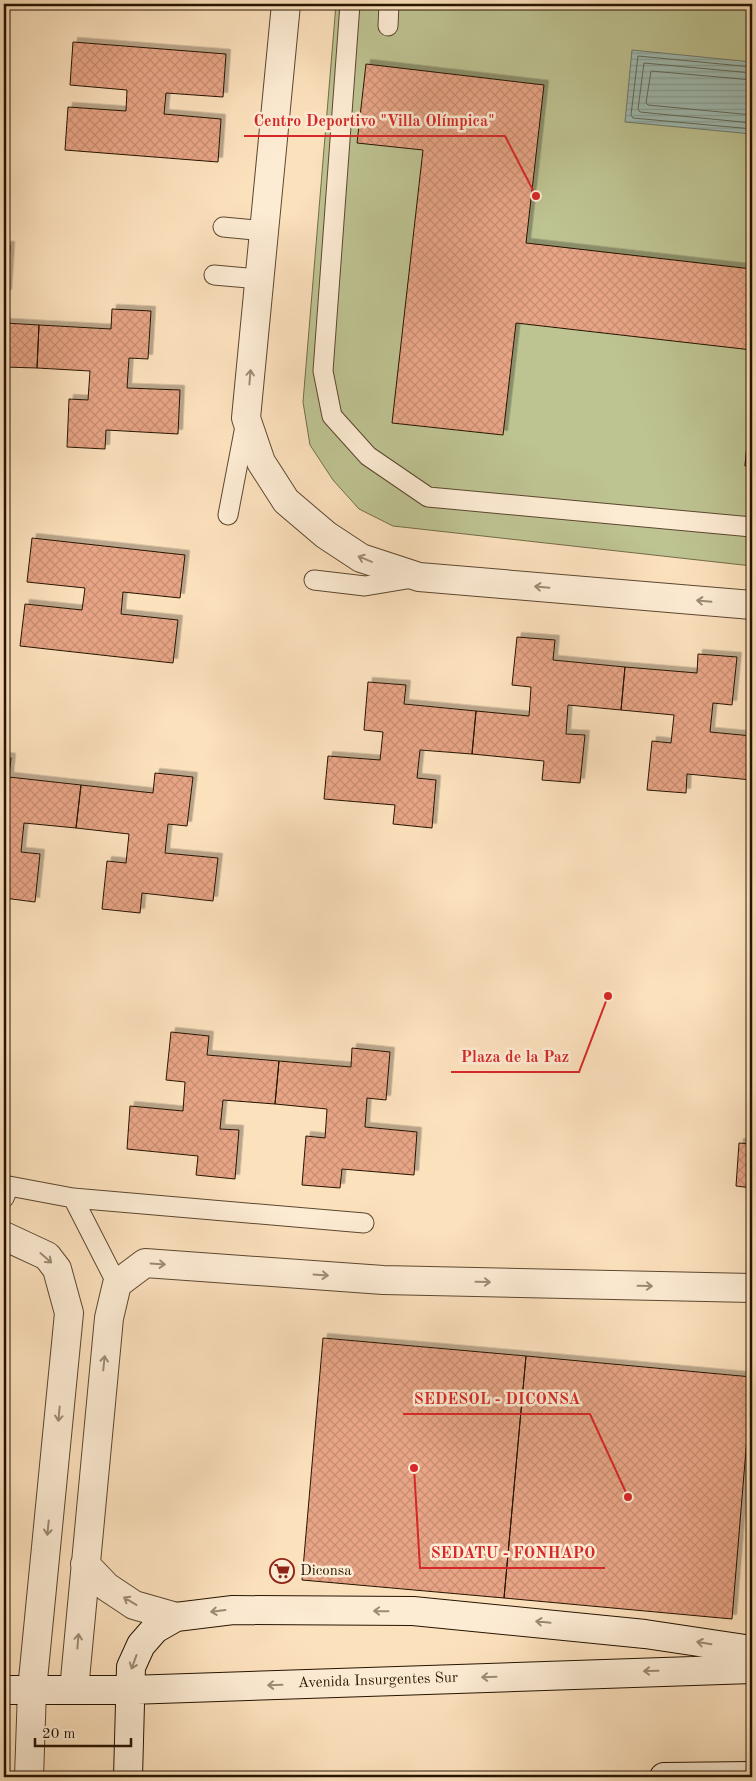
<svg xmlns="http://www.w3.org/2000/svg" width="756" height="1781" viewBox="0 0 756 1781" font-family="'Old Standard TT',serif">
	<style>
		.pitch { fill: #bec392; stroke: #726c49 }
		.water { fill: url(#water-rules); stroke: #6f796c }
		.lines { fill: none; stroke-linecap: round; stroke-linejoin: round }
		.shore { stroke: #62685a; stroke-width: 1 }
		.building { fill: url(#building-cross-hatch); stroke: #261400; filter: url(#shadow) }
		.service-casing { stroke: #5c472f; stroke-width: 21 }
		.minor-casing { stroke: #5c472f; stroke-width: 30 }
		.secondary-casing { stroke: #261400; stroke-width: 30 }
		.service { stroke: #fdecd4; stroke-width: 19 }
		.minor { stroke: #fdecd4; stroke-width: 28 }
		.secondary { stroke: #fdecd4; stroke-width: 28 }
		.oneway { stroke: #9c8b75 }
		.labels { text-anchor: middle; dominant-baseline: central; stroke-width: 5; stroke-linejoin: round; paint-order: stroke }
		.poi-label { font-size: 15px; fill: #261400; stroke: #fdecd4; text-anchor: start }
		.street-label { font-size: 15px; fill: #261400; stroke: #fdecd4 }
		.leader { fill: none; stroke: #d62828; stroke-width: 2 }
		.callout-dot { fill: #d62828; stroke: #fdecd4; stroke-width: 2 }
		.callout-label { font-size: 16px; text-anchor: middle; font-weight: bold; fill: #d62828; stroke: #fdecd4; stroke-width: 5; stroke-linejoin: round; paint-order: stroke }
	</style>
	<defs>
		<pattern id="water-rules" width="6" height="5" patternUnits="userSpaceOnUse" patternTransform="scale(1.25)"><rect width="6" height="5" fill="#9fbdb4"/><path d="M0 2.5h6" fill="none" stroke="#89a299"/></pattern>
		<pattern id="building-cross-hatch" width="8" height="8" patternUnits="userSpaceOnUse" patternTransform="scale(1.25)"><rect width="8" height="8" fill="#e8a586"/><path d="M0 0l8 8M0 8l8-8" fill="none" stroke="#c78d72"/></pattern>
		<filter id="shadow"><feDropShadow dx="4.5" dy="-4.5" stdDeviation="0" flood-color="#0004"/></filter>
	</defs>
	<rect width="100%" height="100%" fill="#fce1bd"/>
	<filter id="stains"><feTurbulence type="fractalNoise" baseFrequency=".004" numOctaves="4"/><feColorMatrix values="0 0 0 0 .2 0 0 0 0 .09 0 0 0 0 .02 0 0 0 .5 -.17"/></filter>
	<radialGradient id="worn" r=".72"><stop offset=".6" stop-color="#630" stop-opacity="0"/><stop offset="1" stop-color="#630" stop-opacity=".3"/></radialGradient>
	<path class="pitch" d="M336,4H752V388L745,466L752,467V566L393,526L359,509L333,480L310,445L303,402Z"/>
	<path class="water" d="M632,50L752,62V134L625,122Z"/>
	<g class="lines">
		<path class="shore" d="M752,67L638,56L631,115L633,118L752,129
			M752,73L644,63L638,109L640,112L752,123
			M752,80L651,71L646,103L648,105L752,115"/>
	</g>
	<path class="building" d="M73,42L226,54L223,97L166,93L164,114L221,119L218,162L65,150L68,107L126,111L127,90L70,85Z
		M366,64L544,85L526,243L752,269V350L516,323L503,435L392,423L423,150L357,143Z
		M4,246H10L7,294H4Z
		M112,309L151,311L148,359L129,358L127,388L180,390L178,434L106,430L105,449L67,447L69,399L88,400L90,371L37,368L39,325L111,329Z
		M4,323L39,325L37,368L4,367Z
		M752,389V467L745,466Z
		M32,538L185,555L180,598L123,592L121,614L178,620L173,663L20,646L25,604L82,610L85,588L27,582Z
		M517,637L555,640L553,660L625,667L621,710L568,705L566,734L585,735L580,783L542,780L544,761L472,754L476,711L529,716L531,687L512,685Z
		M698,654L737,657L732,705L713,703L710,732L752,736V780L687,774L686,793L647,790L652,741L671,743L674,715L621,710L625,667L697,673Z
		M368,682L406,685L404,704L476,711L472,754L420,750L417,778L436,780L432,828L393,824L395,805L324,799L328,756L380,760L383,732L364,730Z
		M4,757L11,758L9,777L81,785L76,828L24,823L21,852L40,854L35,902L4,898Z
		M155,773L193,777L187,826L168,824L165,853L218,858L213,901L142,893L140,913L102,909L107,861L126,863L129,834L76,828L81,785L153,793Z
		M171,1032L209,1036L207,1055L279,1061L275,1104L223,1100L220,1129L239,1130L235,1179L196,1175L198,1156L127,1149L130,1106L183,1111L185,1082L166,1080Z
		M352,1048L390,1052L386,1100L367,1098L365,1127L417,1132L414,1175L342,1169L340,1188L302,1185L306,1136L325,1138L327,1109L275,1104L279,1061L351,1067Z
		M739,1143L752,1144V1188L736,1186Z
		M323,1338L526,1356L504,1598L302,1580Z
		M526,1356L752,1377L732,1619L504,1598Z"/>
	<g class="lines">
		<defs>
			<path id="service" d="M350,4L323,371L332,416L368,456L428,497L752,527
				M388,26L389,4
				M223,227L265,231
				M214,275L259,279
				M228,515L246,421
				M314,580L365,586L413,578
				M4,1198L9,1186L73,1198L364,1223
				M73,1198L117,1284"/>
			<path id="minor" d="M286,4L246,418L261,462L286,501L326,535L361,558L419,577L752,605
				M4,1236L47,1256L57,1269L69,1313L32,1690L29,1777
				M85,1564L107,1587L134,1605L176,1617
				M74,1690L109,1318L117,1284L145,1263L383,1280L752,1288"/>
			<path id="secondary" d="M4,1690H129L752,1669
				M128,1777L131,1667L141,1645L155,1629L176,1617L233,1610L413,1611L645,1634L752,1650
				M664,1777L752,1776"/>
		</defs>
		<use href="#service" class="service-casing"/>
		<use href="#minor" class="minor-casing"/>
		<use href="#secondary" class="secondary-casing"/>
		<use href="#service" class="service"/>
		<use href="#minor" class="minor"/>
		<use href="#secondary" class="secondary"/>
	</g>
	<defs><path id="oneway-shaft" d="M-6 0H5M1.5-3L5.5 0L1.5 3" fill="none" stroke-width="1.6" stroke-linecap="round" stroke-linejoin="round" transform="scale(1.25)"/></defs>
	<g class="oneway">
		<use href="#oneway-shaft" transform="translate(250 377) rotate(-85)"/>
		<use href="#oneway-shaft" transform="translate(365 559) rotate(-158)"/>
		<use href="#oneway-shaft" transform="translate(542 587) rotate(-175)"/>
		<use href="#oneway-shaft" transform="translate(704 601) rotate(-175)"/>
		<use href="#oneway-shaft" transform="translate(46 1258) rotate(41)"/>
		<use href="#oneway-shaft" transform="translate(158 1264) rotate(4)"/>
		<use href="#oneway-shaft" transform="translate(321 1275) rotate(4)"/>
		<use href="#oneway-shaft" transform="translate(483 1282) rotate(1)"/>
		<use href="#oneway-shaft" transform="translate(645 1286) rotate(1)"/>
		<use href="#oneway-shaft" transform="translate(104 1363) rotate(-84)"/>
		<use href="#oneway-shaft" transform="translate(59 1414) rotate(95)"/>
		<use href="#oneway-shaft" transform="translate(48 1528) rotate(96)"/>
		<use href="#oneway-shaft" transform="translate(130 1601) rotate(-149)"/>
		<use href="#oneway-shaft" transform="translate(218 1611) rotate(173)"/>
		<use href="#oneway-shaft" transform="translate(381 1611) rotate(-179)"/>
		<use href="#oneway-shaft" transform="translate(543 1622) rotate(-174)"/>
		<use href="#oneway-shaft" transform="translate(78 1641) rotate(-85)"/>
		<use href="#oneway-shaft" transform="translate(704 1643) rotate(-171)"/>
		<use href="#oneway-shaft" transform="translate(134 1662) rotate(110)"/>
		<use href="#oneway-shaft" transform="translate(651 1671) rotate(179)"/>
		<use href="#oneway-shaft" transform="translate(489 1677) rotate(178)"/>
		<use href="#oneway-shaft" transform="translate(275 1685) rotate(178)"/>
	</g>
	<defs>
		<symbol id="supermarket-ring" viewBox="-11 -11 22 22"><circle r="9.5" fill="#fdecd4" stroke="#8f2418" stroke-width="1.5"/><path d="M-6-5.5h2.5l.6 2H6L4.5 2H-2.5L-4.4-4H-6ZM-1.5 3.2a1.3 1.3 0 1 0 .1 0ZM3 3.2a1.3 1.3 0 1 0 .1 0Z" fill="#8f2418"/></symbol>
	</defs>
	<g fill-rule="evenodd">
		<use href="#supermarket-ring" x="268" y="1557" width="28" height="28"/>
	</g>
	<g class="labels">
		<g class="poi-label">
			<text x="300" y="1571">Diconsa</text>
		</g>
		<g class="street-label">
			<text transform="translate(378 1681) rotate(-2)">Avenida Insurgentes Sur</text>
		</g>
	</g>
	<path class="leader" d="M536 196L505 136H244M608 996L579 1072H451M628 1497L590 1414H403M414 1468L420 1568H605"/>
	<g class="callout-dot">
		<circle cx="536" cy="196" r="5"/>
		<circle cx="608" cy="996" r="5"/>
		<circle cx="628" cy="1497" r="5"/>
		<circle cx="414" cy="1468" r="5"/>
	</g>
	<g class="callout-label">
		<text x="374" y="126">Centro Deportivo "Villa Olímpica"</text>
		<text x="515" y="1062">Plaza de la Paz</text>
		<text x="497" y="1404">SEDESOL - DICONSA</text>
		<text x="513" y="1558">SEDATU - FONHAPO</text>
	</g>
	<rect width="756" height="1781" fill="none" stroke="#fce1bd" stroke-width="20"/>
	<rect x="5" y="5" width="746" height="1771" fill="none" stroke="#261400" stroke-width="2.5"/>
	<rect x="10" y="10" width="736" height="1761" fill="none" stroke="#261400"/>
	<path d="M35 1738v8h96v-8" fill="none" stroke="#261400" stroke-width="2.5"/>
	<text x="42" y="1738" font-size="15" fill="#261400" stroke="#fdecd4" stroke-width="4" paint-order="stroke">20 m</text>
	<rect width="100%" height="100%" filter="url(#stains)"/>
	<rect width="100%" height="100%" fill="url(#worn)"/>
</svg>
